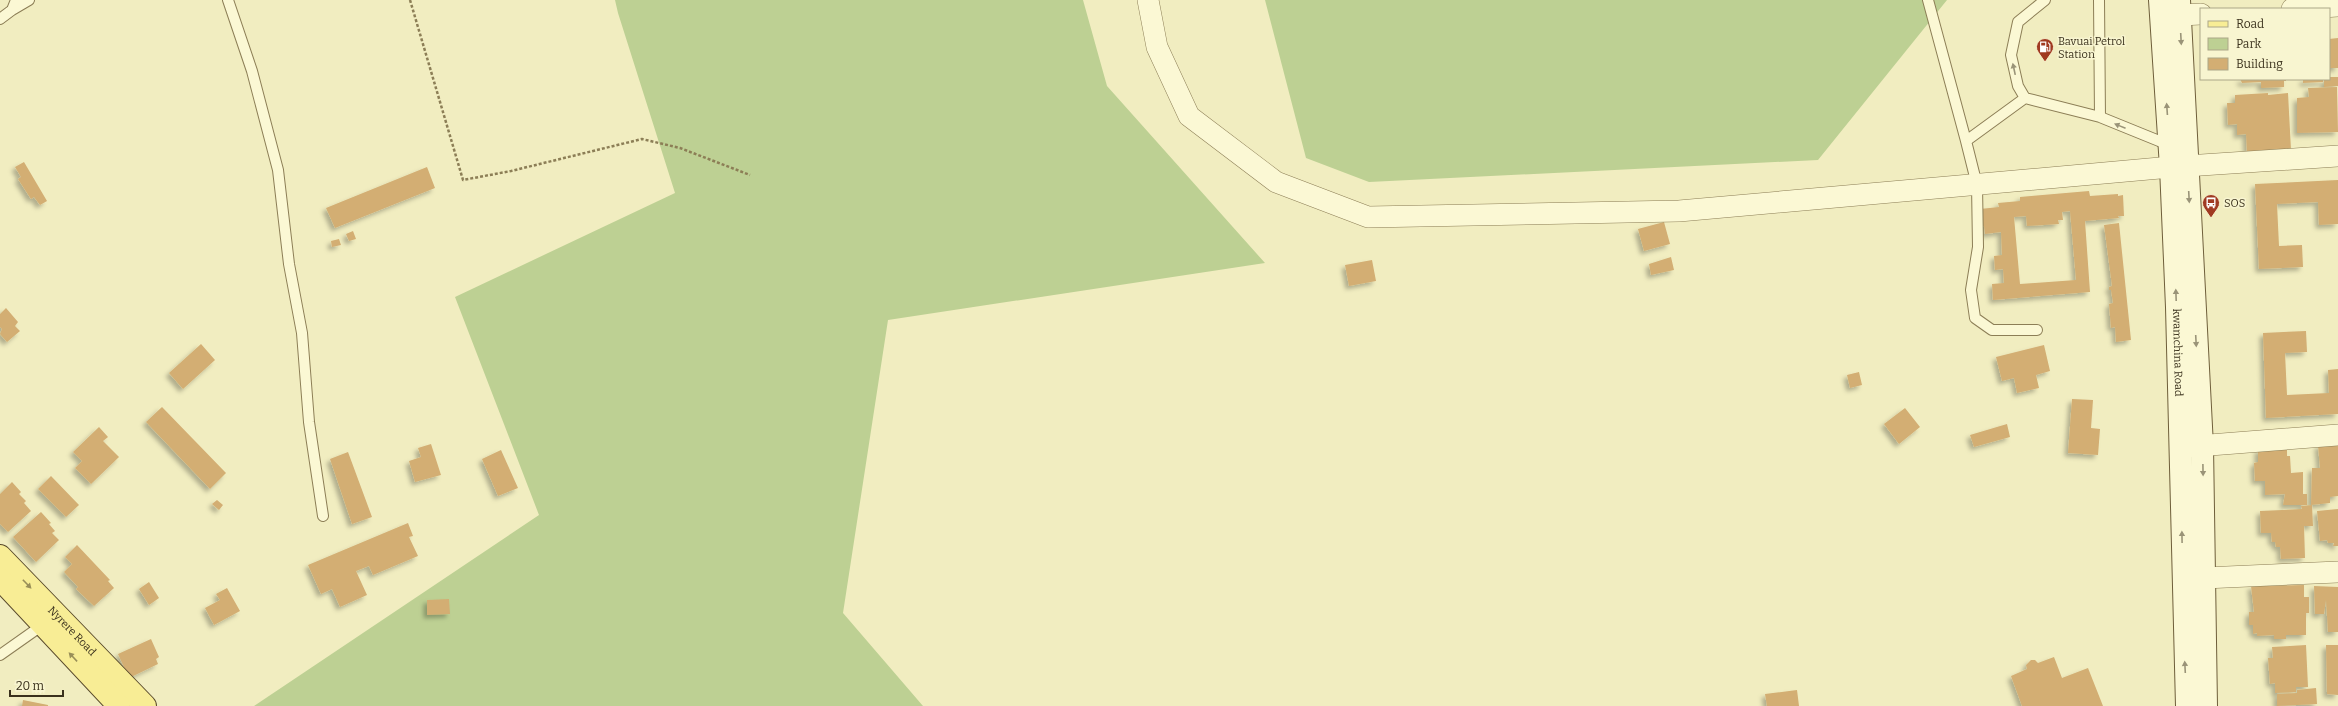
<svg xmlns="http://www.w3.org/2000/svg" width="2338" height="706" font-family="Bitter,serif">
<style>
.green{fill:#bdd093}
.building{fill:#d3ae73;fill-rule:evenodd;filter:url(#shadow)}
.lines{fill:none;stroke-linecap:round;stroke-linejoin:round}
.service-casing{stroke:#8c7e56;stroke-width:12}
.minor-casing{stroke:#8c7e56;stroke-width:22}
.secondary-casing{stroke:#6e5e3a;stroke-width:24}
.primary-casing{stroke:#594a2b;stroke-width:24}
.path{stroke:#8c7e56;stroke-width:2.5;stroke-dasharray:3 2;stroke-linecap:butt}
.service{stroke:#fbf8d4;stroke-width:10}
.minor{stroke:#fbf8d4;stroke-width:21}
.secondary{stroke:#fbf8d4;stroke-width:22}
.primary{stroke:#f8ed95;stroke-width:22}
.oneway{fill:#9a9478}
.oneway2{fill:#998f58}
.labels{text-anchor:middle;stroke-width:3;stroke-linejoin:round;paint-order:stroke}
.poi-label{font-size:11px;fill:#3a311c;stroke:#f8f5d0;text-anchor:start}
.street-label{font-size:11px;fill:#3a311c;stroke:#f8f5d0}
</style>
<defs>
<filter id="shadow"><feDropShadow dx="-3.5" dy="3.5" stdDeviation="2" flood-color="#0004"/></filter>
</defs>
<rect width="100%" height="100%" fill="#f1edc0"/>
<path class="green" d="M615 0H1083L1107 86 1265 263 888 320 843 613 923 706H254L539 515 455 297 675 193 618 13Z
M1265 0H1947L1818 160 1369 182 1306 158Z"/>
<path class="building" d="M2338 38V68H2329V39Z
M2329 77H2338V86L2324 87V79H2329Z
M2240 79H2286V81H2284V87L2261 88V82L2242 83Z
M2303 79H2323V82L2303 83Z
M2337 87 2338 132 2297 133V98L2309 97 2308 88Z
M2268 93V95L2288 93 2291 150 2247 152 2246 134 2237 135V124L2228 125 2227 103H2235V95Z
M24 162 47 201 40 205 34 197 31 199 18 179 21 177 15 167Z
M427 167 435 188 335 228 326 208Z
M2338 180V224L2319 225 2318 202 2277 204 2279 246 2302 245 2303 267 2259 269 2255 184Z
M2089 191 2090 196 2118 194V196L2123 195 2124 216H2118L2119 218 2085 221 2090 292 1993 300 1992 284 2004 283 2003 269 1995 270 1994 256 2002 255 2001 232 1985 234 1984 226 1981 227 1980 209 1999 207 1998 203 2020 201V197ZM2070 211 2076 280 2020 284 2014 217 2026 216 2027 226 2059 224 2058 220H2063L2062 212Z
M1664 222 1670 244 1644 251 1638 229Z
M2119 223 2131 340 2116 342 2115 327 2111 328 2109 304 2113 303 2111 290H2109V287L2112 286 2104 225Z
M353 231 356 239 349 241 346 234Z
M339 239 341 245 332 247 331 241Z
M1671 257 1674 270 1651 275 1649 264Z
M1372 260 1376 281 1349 286 1345 265Z
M6 308 18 322 15 326 20 331 7 342 0 334 2 329 0 327V314Z
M2306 331 2307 352 2285 353 2287 395 2329 393 2328 370 2338 369V414L2266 418 2263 333Z
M201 344 215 360 183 389 169 373Z
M2044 345 2050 371 2036 375 2039 388 2017 393 2014 378 2002 381 1996 357Z
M1859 372 1862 385 1850 388 1847 375Z
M2072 399 2093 400 2091 428 2100 429 2098 455 2068 453Z
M162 407 226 473 210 489 146 422Z
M1905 408 1920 427 1899 444 1884 424Z
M2007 424 2010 437 1974 447 1970 435Z
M99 427 108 437 103 441 119 457 91 484 75 468 82 461 73 452Z
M431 444 441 475 415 482 409 461 421 457 418 448Z
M2338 444V496L2330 497V503L2311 505 2312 468H2320L2318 445Z
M2287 448V456H2290L2291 473 2303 472V494H2307V505H2283L2285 494 2265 495V481H2255L2254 463 2258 462V449Z
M501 450 518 488 498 496 482 459Z
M348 452 372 517 352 524 330 459Z
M51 476 79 505 66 517 38 489Z
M12 482 21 492 19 494 26 501 24 503 31 511 8 532 0 524V494Z
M217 500 223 505 219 510 212 504Z
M2312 505 2313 526H2304L2305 558 2281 559 2280 547H2276L2275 542H2272L2271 533H2261L2260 511 2302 509 2301 506Z
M2338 509V546H2333L2334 543H2328L2327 540 2320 541 2317 511Z
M41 512 51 523 49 524 55 531 52 533 59 540 36 562 13 537Z
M408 523 413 536 409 537 418 556 373 575 369 566 356 571 367 595 340 607 332 589 321 594 308 565Z
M77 545 110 580 108 581 114 588 94 606 76 589 78 587 64 572 72 564 65 557Z
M149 582 159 598 149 605 139 589Z
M2304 585V597H2309V613H2306V635H2286V639H2274V635L2257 636V633L2253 634V625H2249V612H2254L2251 586Z
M2314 586 2338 587V632H2328L2326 600 2324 614H2315Z
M227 588 240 611 214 625 205 608 220 600 216 594Z
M449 599 450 614 427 615V600Z
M151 639 159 657 156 659 158 664 129 678 118 654Z
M2306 645 2308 687H2296V692L2275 693V683L2270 684 2268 658H2273L2272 647Z
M2326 645H2338V695L2327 694Z
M2054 657 2062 678 2088 668 2103 706H2022L2011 676 2027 669 2026 665 2031 660H2035L2038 663Z
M2316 688 2317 704 2277 706V694L2297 693V690Z
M1797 690 1799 706H1767L1765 694Z
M23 700 48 705V706H22Z"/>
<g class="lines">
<defs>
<path id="service" d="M228 0 252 71 278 170 289 264 302 333 309 422 323 516
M1928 0 1966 141
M2045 0 2018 22 2011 55 2018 86 2025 98 2100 117 2169 145
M2099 0 2100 117
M12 10 29 0
M0 19 12 10 16 0
M2025 98 1966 141 1977 185 1978 247 1971 290 1975 318 1992 330H2037
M0 655 44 624"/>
<path id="minor" d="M1148 0 1157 47 1189 116 1276 182 1368 217 1679 211 2171 167 2338 156
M2292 9 2338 6
M2180 15 2201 14
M2184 447 2338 435
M2204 578 2338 572"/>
<g id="secondary">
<path id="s1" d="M2160 0 2171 167 2177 307 2187 706"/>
<path d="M2179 0 2202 446 2206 706"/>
</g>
<g id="primary">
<path id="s2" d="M0 556 145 706"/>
<path d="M0 579 119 706"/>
</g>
</defs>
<use href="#service" class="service-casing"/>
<use href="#minor" class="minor-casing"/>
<use href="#secondary" class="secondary-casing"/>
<use href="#primary" class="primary-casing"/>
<path class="path" d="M410 0 463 180 511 171 642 139 680 148 750 175"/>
<use href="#service" class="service"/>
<use href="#minor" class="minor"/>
<use href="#secondary" class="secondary"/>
<use href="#primary" class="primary"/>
</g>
<defs><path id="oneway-solid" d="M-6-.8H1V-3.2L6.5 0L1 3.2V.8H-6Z"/></defs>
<g class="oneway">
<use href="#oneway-solid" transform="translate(2181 39) rotate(87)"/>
<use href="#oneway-solid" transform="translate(2014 69) rotate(-102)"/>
<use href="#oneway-solid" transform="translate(2167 109) rotate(-94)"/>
<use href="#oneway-solid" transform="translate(2120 126) rotate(-158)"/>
<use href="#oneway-solid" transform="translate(2189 197) rotate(87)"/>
<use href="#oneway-solid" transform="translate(2176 295) rotate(-92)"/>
<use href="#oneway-solid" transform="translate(2196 341) rotate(87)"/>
<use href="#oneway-solid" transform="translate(2203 470) rotate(89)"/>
<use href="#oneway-solid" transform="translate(2182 537) rotate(-91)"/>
<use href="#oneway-solid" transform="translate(2185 667) rotate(-93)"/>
</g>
<g class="oneway2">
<use href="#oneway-solid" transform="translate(27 584) rotate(46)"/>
<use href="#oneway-solid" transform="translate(73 657) rotate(-133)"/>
</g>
<defs>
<symbol id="fuel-pin" viewBox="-11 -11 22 30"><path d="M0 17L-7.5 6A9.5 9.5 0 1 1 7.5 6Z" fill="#a03a21" stroke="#f8f5d0"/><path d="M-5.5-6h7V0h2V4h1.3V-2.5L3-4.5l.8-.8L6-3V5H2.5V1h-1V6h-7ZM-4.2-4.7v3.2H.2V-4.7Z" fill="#fff"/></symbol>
<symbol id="bus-pin" viewBox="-11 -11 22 30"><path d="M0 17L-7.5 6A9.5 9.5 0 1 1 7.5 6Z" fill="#a03a21" stroke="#f8f5d0"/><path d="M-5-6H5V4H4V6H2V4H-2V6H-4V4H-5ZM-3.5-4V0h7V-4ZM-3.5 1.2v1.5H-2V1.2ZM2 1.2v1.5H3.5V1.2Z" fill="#fff"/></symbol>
</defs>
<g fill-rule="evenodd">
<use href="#fuel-pin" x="2035" y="37" width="20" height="27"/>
<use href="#bus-pin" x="2201" y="193" width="20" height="27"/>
</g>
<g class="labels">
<g class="poi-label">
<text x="2058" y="45">Bavuai Petrol<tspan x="2058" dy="13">Station</tspan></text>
<text x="2224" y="207">SOS</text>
</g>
<g class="street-label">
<text dy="4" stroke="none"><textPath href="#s1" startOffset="353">kwamchina Road</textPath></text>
<text dy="4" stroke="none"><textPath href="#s2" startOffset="104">Nyrere Road</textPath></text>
</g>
</g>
<rect x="2200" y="8" width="130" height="72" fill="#f8f5d0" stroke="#aca788"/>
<rect x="2208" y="21" width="20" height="6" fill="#f8ed95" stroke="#aca788"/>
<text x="2236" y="28" font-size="12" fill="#3a311c">Road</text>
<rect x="2208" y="38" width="20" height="12" fill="#bdd093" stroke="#aca788"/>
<text x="2236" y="48" font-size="12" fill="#3a311c">Park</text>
<rect x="2208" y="58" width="20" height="12" fill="#d3ae73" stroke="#aca788"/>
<text x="2236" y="68" font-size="12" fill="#3a311c">Building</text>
<path d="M10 690v6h53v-6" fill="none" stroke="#3a311c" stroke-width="2"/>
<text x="16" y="690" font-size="12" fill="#3a311c" stroke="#f8f5d0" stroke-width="3" paint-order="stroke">20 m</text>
</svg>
